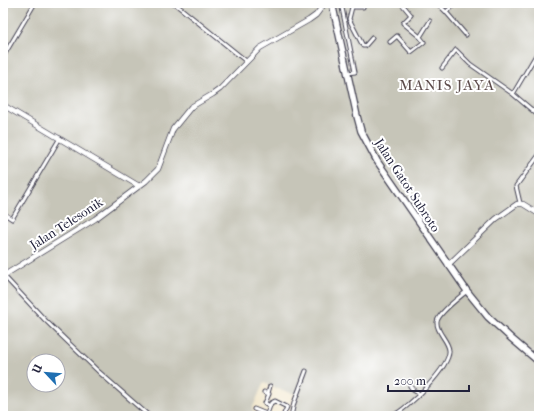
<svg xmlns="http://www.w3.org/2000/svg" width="542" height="419" font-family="'IM FELL French Canon',serif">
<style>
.industrial{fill:#c6c5b8;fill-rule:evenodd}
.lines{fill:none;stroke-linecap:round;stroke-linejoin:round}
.street-casing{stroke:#413f50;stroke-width:5}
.secondary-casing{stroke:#413f50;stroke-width:6}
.highway-casing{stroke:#413f50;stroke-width:8}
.street{stroke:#fff;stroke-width:3}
.secondary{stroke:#fff;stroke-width:4.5}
.highway{stroke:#fff;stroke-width:5.5}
.labels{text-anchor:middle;stroke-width:4;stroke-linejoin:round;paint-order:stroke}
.street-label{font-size:13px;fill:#22223b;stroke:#fff}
.quarter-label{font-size:15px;letter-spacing:1px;fill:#5d4c4b;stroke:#fff}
</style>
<rect width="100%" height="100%" fill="#fff"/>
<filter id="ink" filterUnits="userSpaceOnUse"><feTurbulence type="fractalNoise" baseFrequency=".025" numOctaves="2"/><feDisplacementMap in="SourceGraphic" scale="8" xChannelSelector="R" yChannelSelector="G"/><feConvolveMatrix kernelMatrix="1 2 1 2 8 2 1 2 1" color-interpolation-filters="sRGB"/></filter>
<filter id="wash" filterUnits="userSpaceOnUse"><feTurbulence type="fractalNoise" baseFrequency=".012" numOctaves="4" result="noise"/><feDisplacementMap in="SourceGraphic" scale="16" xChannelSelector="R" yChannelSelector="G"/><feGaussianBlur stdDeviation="0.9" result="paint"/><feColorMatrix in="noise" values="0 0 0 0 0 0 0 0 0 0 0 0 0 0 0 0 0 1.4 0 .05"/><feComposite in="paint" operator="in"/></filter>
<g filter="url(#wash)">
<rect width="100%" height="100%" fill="#f0e4c6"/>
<path class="industrial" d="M3 3H539V416H291L297 395 273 387 264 382 252 409 254 411 252 416H3ZM34 361H58V385H34Z"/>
</g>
<g filter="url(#ink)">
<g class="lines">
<defs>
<path id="street" d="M174 3 246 61
M341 3 355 72 348 73
M353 3 349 19 363 46H365L372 38
M401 3 411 15 403 23 420 37 430 21
M437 3 446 12 456 3
M353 7H363
M446 12 466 35
M390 42 397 36 411 52 424 42 420 37
M3 57 35 3
M442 68 456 50 470 64 513 94 539 116
M513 94 539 50
M520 203 516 186 539 155
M3 213 12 219 60 138
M4 276 45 320 99 372 149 416
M410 386 413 390 420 394
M264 392 269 394 265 403 270 406
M268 393 270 386
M254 409 271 416
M267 414 271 403 275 401 287 407 283 416
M291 416 294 403 306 371
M392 416C407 410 451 366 449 350 448 340 436 332 437 322 438 313 460 297 467 291"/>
<path id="secondary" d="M3 105 139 186
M448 265 496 219 517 204H523L539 214
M3 276 95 219 146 181 158 169 173 129 191 107 213 94 220 89 260 48 309 20 316 15 325 3"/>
<path id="highway" d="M332 3 357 116 361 131 377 161 467 291 488 317 512 339 539 362"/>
</defs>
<use href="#street" class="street-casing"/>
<use href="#secondary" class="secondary-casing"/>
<use href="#highway" class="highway-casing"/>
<use href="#street" class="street"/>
<use href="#secondary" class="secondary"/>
<use href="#highway" class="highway"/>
</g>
</g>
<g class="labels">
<g class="street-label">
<text transform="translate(408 185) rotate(57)" y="5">Jalan Gatot Subroto</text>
<text transform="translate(66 223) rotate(-33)" y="5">Jalan Telesonik</text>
</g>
<g class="quarter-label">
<text x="447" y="90">MANIS JAYA</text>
</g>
</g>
<rect width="542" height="419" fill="none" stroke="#fff" stroke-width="16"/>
<g transform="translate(46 373) rotate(296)"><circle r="19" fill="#ffffff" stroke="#a7a7b1"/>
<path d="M0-3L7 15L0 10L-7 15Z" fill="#1f6fb2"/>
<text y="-6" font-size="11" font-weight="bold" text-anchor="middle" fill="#22223b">U</text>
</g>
<path d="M388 385v6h81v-6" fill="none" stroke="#22223b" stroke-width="2"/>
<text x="394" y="385" font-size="12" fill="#22223b" stroke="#ffffff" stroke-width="3" paint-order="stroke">200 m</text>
</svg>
